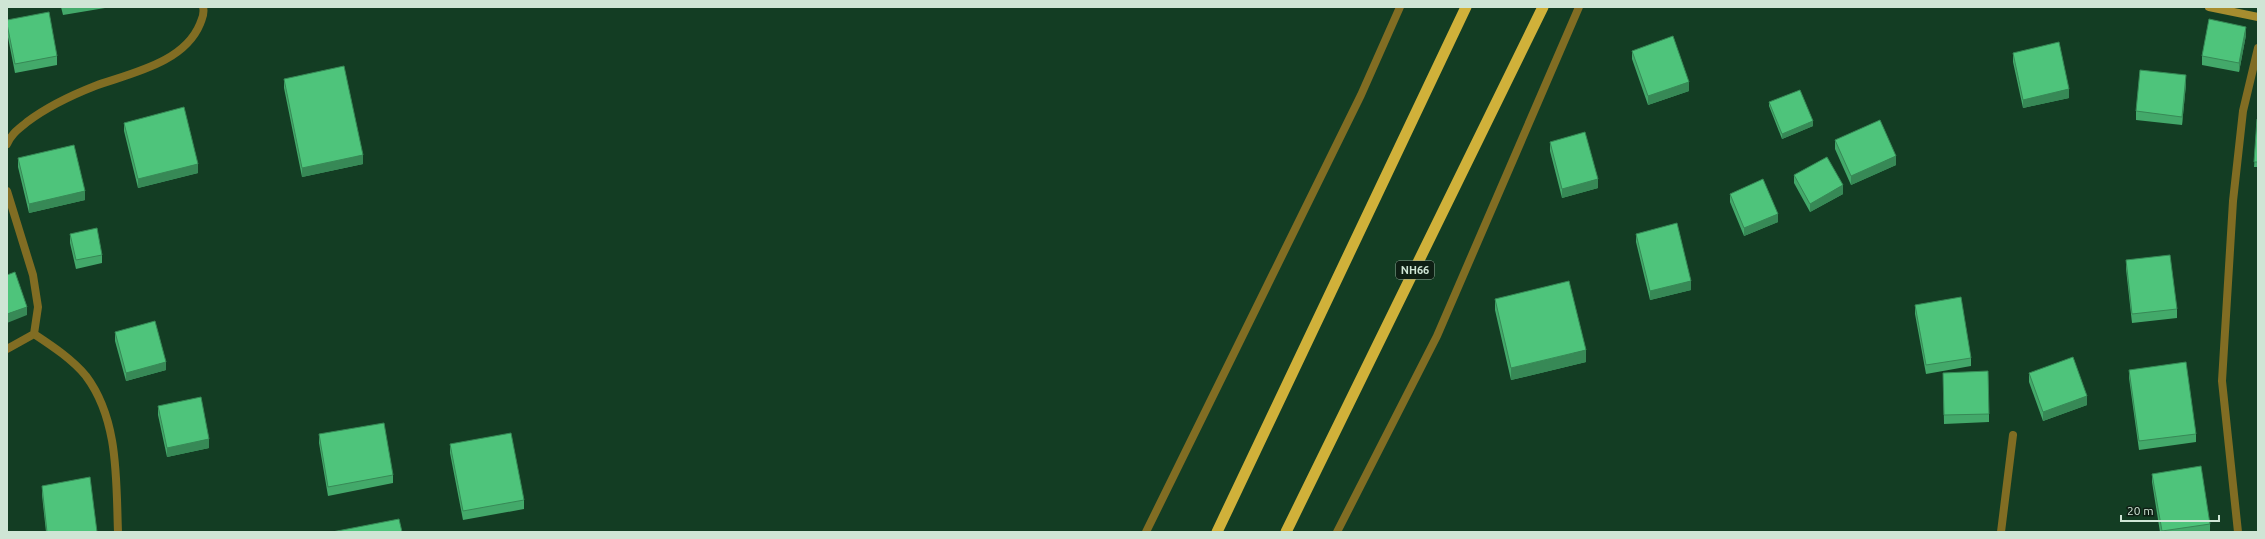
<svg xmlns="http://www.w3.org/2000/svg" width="2265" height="539" font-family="Ubuntu,sans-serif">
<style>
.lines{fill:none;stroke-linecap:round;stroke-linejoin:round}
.minor{stroke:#816d23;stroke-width:8}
.tertiary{stroke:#816d23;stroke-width:8}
.secondary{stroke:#a78d2f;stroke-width:8}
.trunk{stroke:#d0b13a;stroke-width:11}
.wall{fill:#43a96a}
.shaded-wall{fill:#378956}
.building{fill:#4ec47b;stroke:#378956}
.labels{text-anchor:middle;stroke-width:4;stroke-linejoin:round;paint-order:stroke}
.shield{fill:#0e1f14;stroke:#95aa9b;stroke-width:1}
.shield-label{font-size:11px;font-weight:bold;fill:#cfe5d5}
</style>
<rect width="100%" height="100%" fill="#133d23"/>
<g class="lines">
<path class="minor" d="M7 144C12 133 19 129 27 122 47 107 72 95 95 86 131 73 184 63 200 24 202 18 205 14 203 7
M7 191 33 275 38 307 34 334 7 349
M34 334C52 346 72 359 86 376 119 420 116 480 118 532
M2001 532 2013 435
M2238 532 2222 381 2233 201 2243 111 2258 48"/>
<path class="tertiary" d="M1146 532 1361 95 1400 7
M1337 532 1437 336 1579 7"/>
<path class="secondary" d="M2209 7 2258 17"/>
<path class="trunk" d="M1217 532 1466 7
M1286 532 1543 7"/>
</g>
<path class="wall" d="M61 7H111L63 15Z
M7 20 57 56V65L15 73 7 32Z
M2246 35 2239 72 2202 65V56Z
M1632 51 1689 91 1648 105 1632 59Z
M2013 53 2069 98 2023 108 2013 62Z
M284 79 363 164 302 177 284 88Z
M2186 84 2182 125 2136 120V111Z
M1769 102 1813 126 1782 139 1769 106Z
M2258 119V167H2254Z
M124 123 198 173 138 188 124 131Z
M1835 140 1896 165 1851 185 1835 149Z
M1550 142 1598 188 1562 198 1550 151Z
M18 158 85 200 29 213 18 167Z
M1794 175 1843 194 1810 212 1794 183Z
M1730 194 1778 222 1744 236 1730 202Z
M70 234 102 255V263L76 269 70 243Z
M1636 234 1691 290 1650 300 1636 242Z
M2126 260 2177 309V318L2132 323 2126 269Z
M1495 299 1586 362 1511 380 1495 310Z
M1915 305 1971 358V366L1926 374 1915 314Z
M115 332 166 370 126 381 115 341Z
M2129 370 2196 434V442L2139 450 2129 378Z
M1943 373 1989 414V422L1944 424Z
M2029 373 2087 405 2043 421 2029 382Z
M158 406 209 448 167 457 158 415Z
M319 434 393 475V483L328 496 319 443Z
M450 444 524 500V509L463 520 450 453Z
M2152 474 2210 524V532H2160L2152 482Z
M42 486 97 532H46L42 495Z"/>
<path class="shaded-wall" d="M2246 27V35L2239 72V63Z
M2186 75V84L2182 125V117Z
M1689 82V91L1648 105V96Z
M2069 89V98L2023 108V100Z
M1813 121V126L1782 139V134Z
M363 155V164L302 177V168Z
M1896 156V165L1851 185V176Z
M198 164V173L138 188V179Z
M1598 179V188L1562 198V189Z
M1843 185V194L1810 212V204Z
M85 191V200L29 213V204Z
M1778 214V222L1744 236V228Z
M1691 281V290L1650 300V291Z
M27 307V315L7 323V314Z
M1586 350V362L1511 380V368Z
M166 362V370L126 381V373Z
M2087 396V405L2043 421V412Z
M209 439V448L167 457V448Z"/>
<path class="building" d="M49 12 57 56 15 64 7 24V20Z
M2209 19 2246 27 2239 63 2202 56Z
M1673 36 1689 82 1648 96 1632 51Z
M2059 42 2069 89 2023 100 2013 53Z
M344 66 363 155 302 168 284 79Z
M2140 70 2186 75 2182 117 2136 111Z
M1800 90 1813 121 1782 134 1769 102Z
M184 107 198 164 138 179 124 123Z
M2257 119H2258V162H2254Z
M1880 120 1896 156 1851 176 1835 140Z
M1585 132 1598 179 1562 189 1550 142Z
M74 145 85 191 29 204 18 158Z
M1827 157 1843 185 1810 204 1794 175Z
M1763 179 1778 214 1744 228 1730 194Z
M1677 223 1691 281 1650 291 1636 234Z
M97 228 102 255 76 260 70 234Z
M2170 255 2177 309 2132 314 2126 260Z
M15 272 27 307 7 314V275Z
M1569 281 1586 350 1511 368 1495 299Z
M1961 297 1971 358 1926 365 1915 305Z
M155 321 166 362 126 373 115 332Z
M2073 357 2087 396 2043 412 2029 373Z
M2186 362 2196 434 2139 441 2129 370Z
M1988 371 1989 414 1944 415 1943 373Z
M201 397 209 439 167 448 158 406Z
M384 423 393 475 328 487 319 434Z
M511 433 524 500 463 511 450 444Z
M2201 466 2210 524 2162 531 2152 474Z
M90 477 97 532H47L42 486Z
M399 519 402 532H332Z"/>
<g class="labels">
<rect class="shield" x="1396" y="261" width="38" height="18" rx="3"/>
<g class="shield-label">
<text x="1415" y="274">NH66</text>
</g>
</g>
<rect width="2265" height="539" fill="none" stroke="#cfe5d5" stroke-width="16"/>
<path d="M2121 515v6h98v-6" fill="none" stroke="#cfe5d5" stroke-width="2"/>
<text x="2127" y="515" font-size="12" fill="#cfe5d5" stroke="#0e1f14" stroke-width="3" paint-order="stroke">20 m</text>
</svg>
